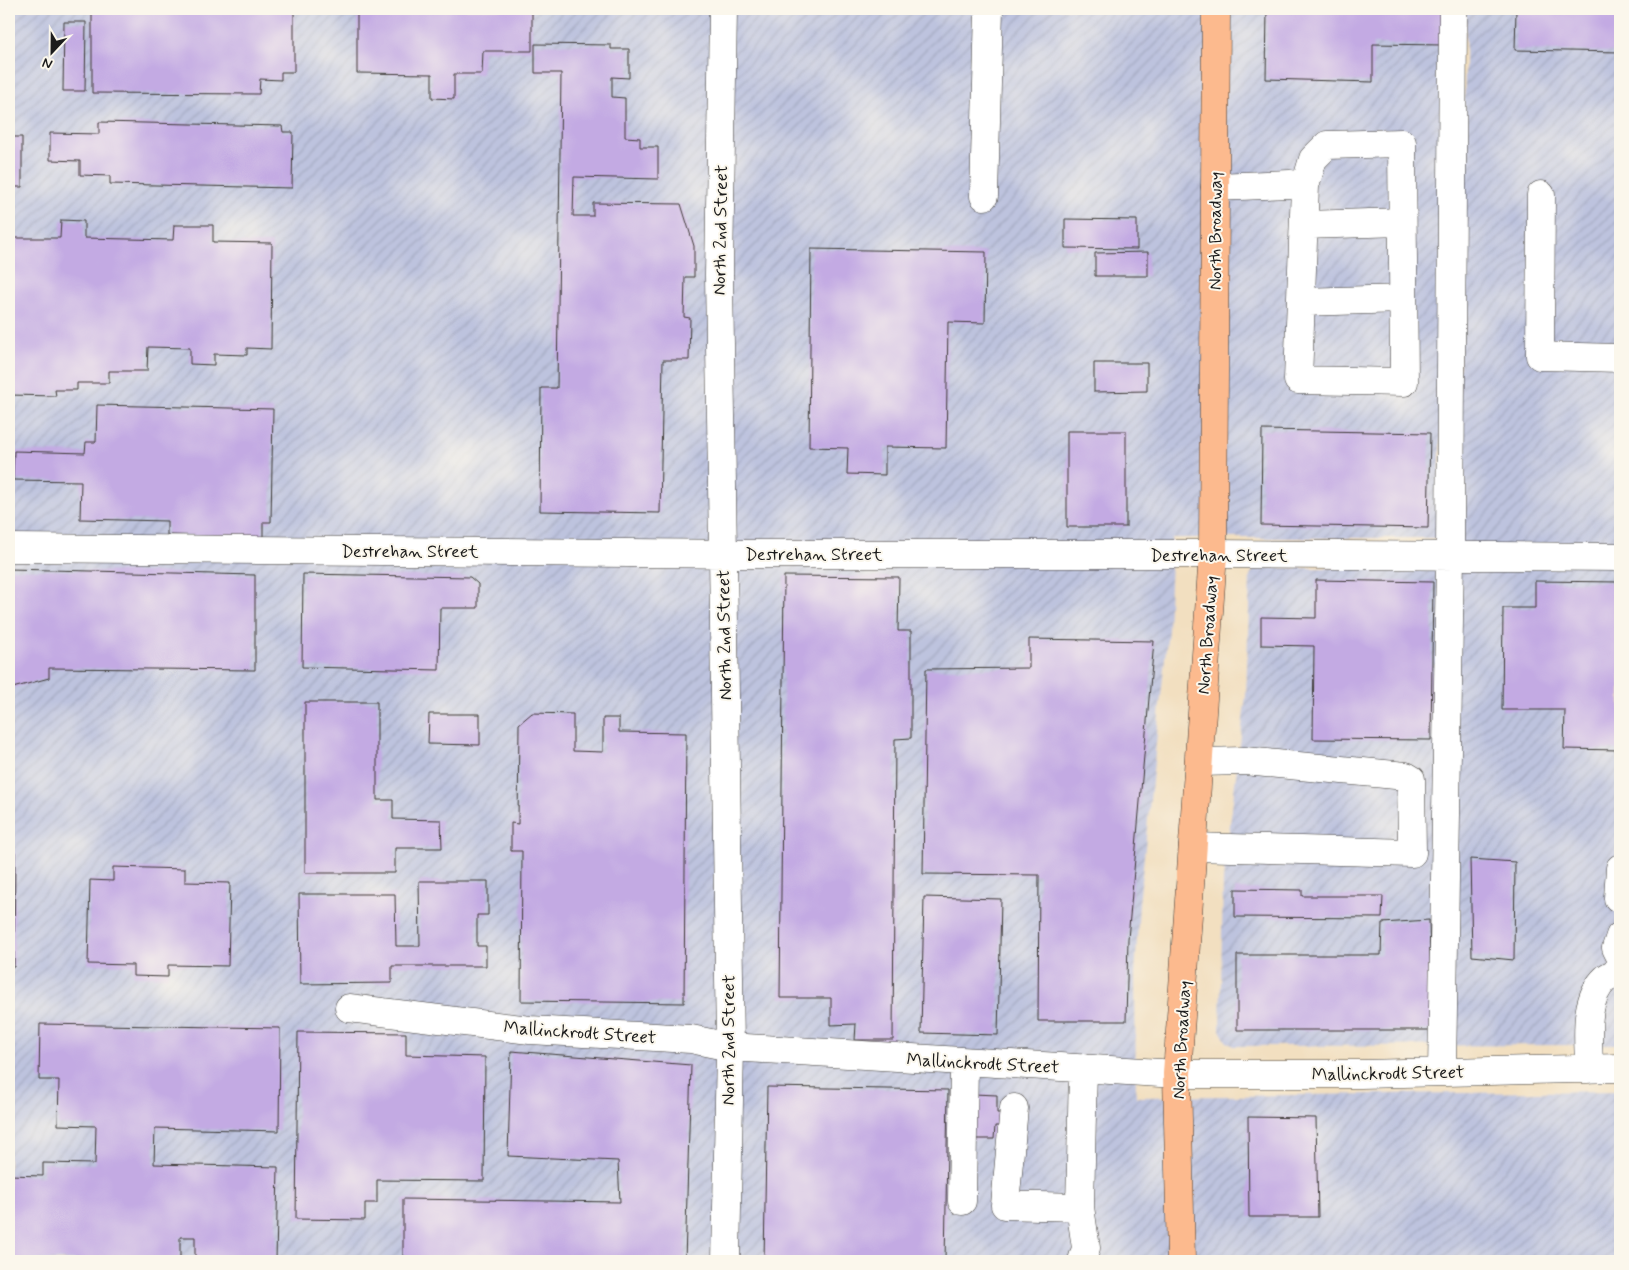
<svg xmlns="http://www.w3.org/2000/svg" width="1629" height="1270" font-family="Mynerve,sans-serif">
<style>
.industrial{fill:url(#industrial-furrows)}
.building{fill:#c3aae3}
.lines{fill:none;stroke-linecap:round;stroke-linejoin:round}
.minor-casing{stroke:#3c3935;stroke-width:29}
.major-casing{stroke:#3c3935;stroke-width:29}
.minor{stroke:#fff;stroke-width:28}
.major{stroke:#fcba8e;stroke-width:28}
.labels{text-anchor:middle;stroke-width:4;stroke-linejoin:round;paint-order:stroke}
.street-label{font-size:18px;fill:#1c1c1c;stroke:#fbf7ec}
</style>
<defs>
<pattern id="industrial-furrows" width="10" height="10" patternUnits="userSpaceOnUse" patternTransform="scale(1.25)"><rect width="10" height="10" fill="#bdc3de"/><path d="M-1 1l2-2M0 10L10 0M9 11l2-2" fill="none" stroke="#a2a7be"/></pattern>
</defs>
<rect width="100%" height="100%" fill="#fbf7ec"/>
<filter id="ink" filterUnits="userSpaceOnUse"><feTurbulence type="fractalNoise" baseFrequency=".02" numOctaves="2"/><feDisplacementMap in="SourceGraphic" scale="10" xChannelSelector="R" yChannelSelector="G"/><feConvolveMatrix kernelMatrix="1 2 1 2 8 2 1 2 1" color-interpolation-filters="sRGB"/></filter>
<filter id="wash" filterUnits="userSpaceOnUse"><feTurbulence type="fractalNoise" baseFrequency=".0096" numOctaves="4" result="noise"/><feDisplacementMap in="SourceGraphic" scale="20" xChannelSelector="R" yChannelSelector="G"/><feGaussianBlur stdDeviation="1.12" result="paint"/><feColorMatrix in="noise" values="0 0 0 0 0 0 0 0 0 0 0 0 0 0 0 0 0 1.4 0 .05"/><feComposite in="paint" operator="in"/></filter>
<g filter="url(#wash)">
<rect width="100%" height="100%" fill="#f2dfc0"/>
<path class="industrial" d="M9 9H1446L1439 538H1172L1168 630 1139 904 1135 975 1136 1097 1620 1091V1261H9Z
M1466 9H1620V1045L1233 1046 1226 1041 1220 1030 1223 880 1246 695 1250 576 1255 568H1456Z"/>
<g id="blocks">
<path class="building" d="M92 9H294V72H281V80L260 79 259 94 92 93Z
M357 9H532V51H483L482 74H454V99L432 98V74L357 73Z
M1267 9H1443L1442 45 1373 44V82L1266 79Z
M1516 9H1620V52L1515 50Z
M64 22H86L85 91H63Z
M535 44 611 45V49H629V78L612 77V97L625 98V137L640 138V147H658V179L574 177 573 216H593V203L681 204 694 246V277H685L684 317 690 318 689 360H663L660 513 540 511 541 388H557L561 73H535Z
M99 122 282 126 283 132H293L292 188 110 184V176L80 175V161L50 160V133L99 134Z
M9 137H22V187H9Z
M1065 219 1137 220V249L1065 248Z
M61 220 84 221V238L173 240 174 225H213V242L272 243 271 349 247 348V355L214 354V365L190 364V348L148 347 147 371H109V383H77V390H55L56 396 9 395V238H60Z
M811 249 986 252 985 323 948 322 946 448 885 447V475L847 474 848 448 809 447Z
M1148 252V276H1095V253Z
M1094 363H1147V391L1094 392Z
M97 405 273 409 271 522H263V537L167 535V521L80 519 81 481 13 480 14 451 85 453 86 442H96Z
M1262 430 1430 433 1428 528 1261 525Z
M1067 431H1126V527H1067Z
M9 569 255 575V670L49 668V678L9 689Z
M303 574 470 577 478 584V608H440L439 670 302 667Z
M784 576 899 577 898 631H911V738L895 739 893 1040H855L856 1024 831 1025V998H780Z
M1316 580 1433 582 1431 740 1313 739 1314 646 1261 645V617L1316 618Z
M1535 581 1620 582V750L1564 749 1565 710H1502L1503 608H1535Z
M1029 639 1154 641 1128 939 1126 1021H1038L1039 875 923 874 926 669 1029 668Z
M305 702H377V800H393V819L441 820 442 848H395V873H305Z
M532 713 573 714V751L603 752V718H619V732L686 733 684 1003 521 1001 522 851H511V823L518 824 519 724Z
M429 714H480V745L428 744Z
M9 851 15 852 14 967H9Z
M1470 859 1515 862 1514 960 1472 956Z
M113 867 185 869V882L230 883 228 966 168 965V977L133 976V965L88 964 90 880 113 881Z
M419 881H488V915H477V946H486V966H392V983L300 984 299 894H395L396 946H420Z
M1235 889 1302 890V896H1383L1382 918 1235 917Z
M924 897 1001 899 998 1035 921 1033Z
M1429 920 1432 1030H1237V955H1381L1382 923Z
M40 1024 280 1028 279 1131 155 1128 154 1164 278 1167 276 1261H195V1237H180V1261L9 1259V1175L43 1176V1163L95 1164 96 1126 58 1125 59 1080H39Z
M298 1032 406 1033V1055L485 1057 484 1181 377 1180V1203H365V1220L296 1219Z
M511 1051 691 1065 685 1261H509V1258H482V1261H403V1199L620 1202 618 1161 508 1156Z
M767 1087 948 1090 945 1261H764Z
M973 1094 997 1095V1113H1001V1126H995L994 1139H973Z
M1248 1117 1316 1118 1318 1217H1249Z"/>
</g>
</g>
<g filter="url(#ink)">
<use href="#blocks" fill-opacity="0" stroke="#3c3935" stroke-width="1"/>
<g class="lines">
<defs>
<path id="minor" d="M723 9 719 275 730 1047 726 1261
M1215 187 1290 184 1305 186 1313 159 1327 145 1402 143 1404 382 1298 380 1305 186
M1541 195 1540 356 1620 358
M984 196 989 9
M1304 225 1402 222
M1301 302 1403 299
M9 548 757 554H1213L1620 557
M1193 847 1412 853 1411 779 1406 776 1245 761 1199 762
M1620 868 1618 898 1620 899
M1620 936 1616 948 1620 956
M349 1008 530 1030 691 1039 730 1047 1177 1074H1361L1620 1068
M1589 1069C1589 1040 1582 1000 1606 978 1610 975 1616 973 1620 971
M1442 1072 1450 556 1453 9
M1014 1108 1005 1205 1080 1207 1083 1068
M962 1201 964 1062
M1080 1207 1086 1248 1082 1261"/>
<path id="major" d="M1181 1261 1177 1074 1213 554 1216 9"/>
</defs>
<use href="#minor" class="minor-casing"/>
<use href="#major" class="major-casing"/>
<use href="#minor" class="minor"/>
<use href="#major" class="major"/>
</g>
</g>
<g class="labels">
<g class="street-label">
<text transform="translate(720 230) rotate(-89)" y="6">North 2nd Street</text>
<text transform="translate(1215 231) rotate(-90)" y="6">North Broadway</text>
<text x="410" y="557">Destrehan Street</text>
<text x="814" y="560">Destrehan Street</text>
<text x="1219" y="561">Destrehan Street</text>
<text transform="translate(724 635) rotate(-91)" y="6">North 2nd Street</text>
<text transform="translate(1207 635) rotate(-86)" y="6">North Broadway</text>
<text transform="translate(580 1032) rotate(4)" y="6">Mallinckrodt Street</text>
<text transform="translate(728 1040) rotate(-90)" y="6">North 2nd Street</text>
<text transform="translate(1181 1040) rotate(-87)" y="6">North Broadway</text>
<text transform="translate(983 1063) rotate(3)" y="6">Mallinckrodt Street</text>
<text transform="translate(1388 1073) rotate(-1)" y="6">Mallinckrodt Street</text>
</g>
</g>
<rect width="1629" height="1270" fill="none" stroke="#fbf7ec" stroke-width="30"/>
<g transform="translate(52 52) rotate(202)" stroke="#fbf7ec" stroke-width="4" paint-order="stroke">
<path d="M0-4L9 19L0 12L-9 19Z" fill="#1c1c1c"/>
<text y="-8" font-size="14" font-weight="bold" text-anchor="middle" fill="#1c1c1c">N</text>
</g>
</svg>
